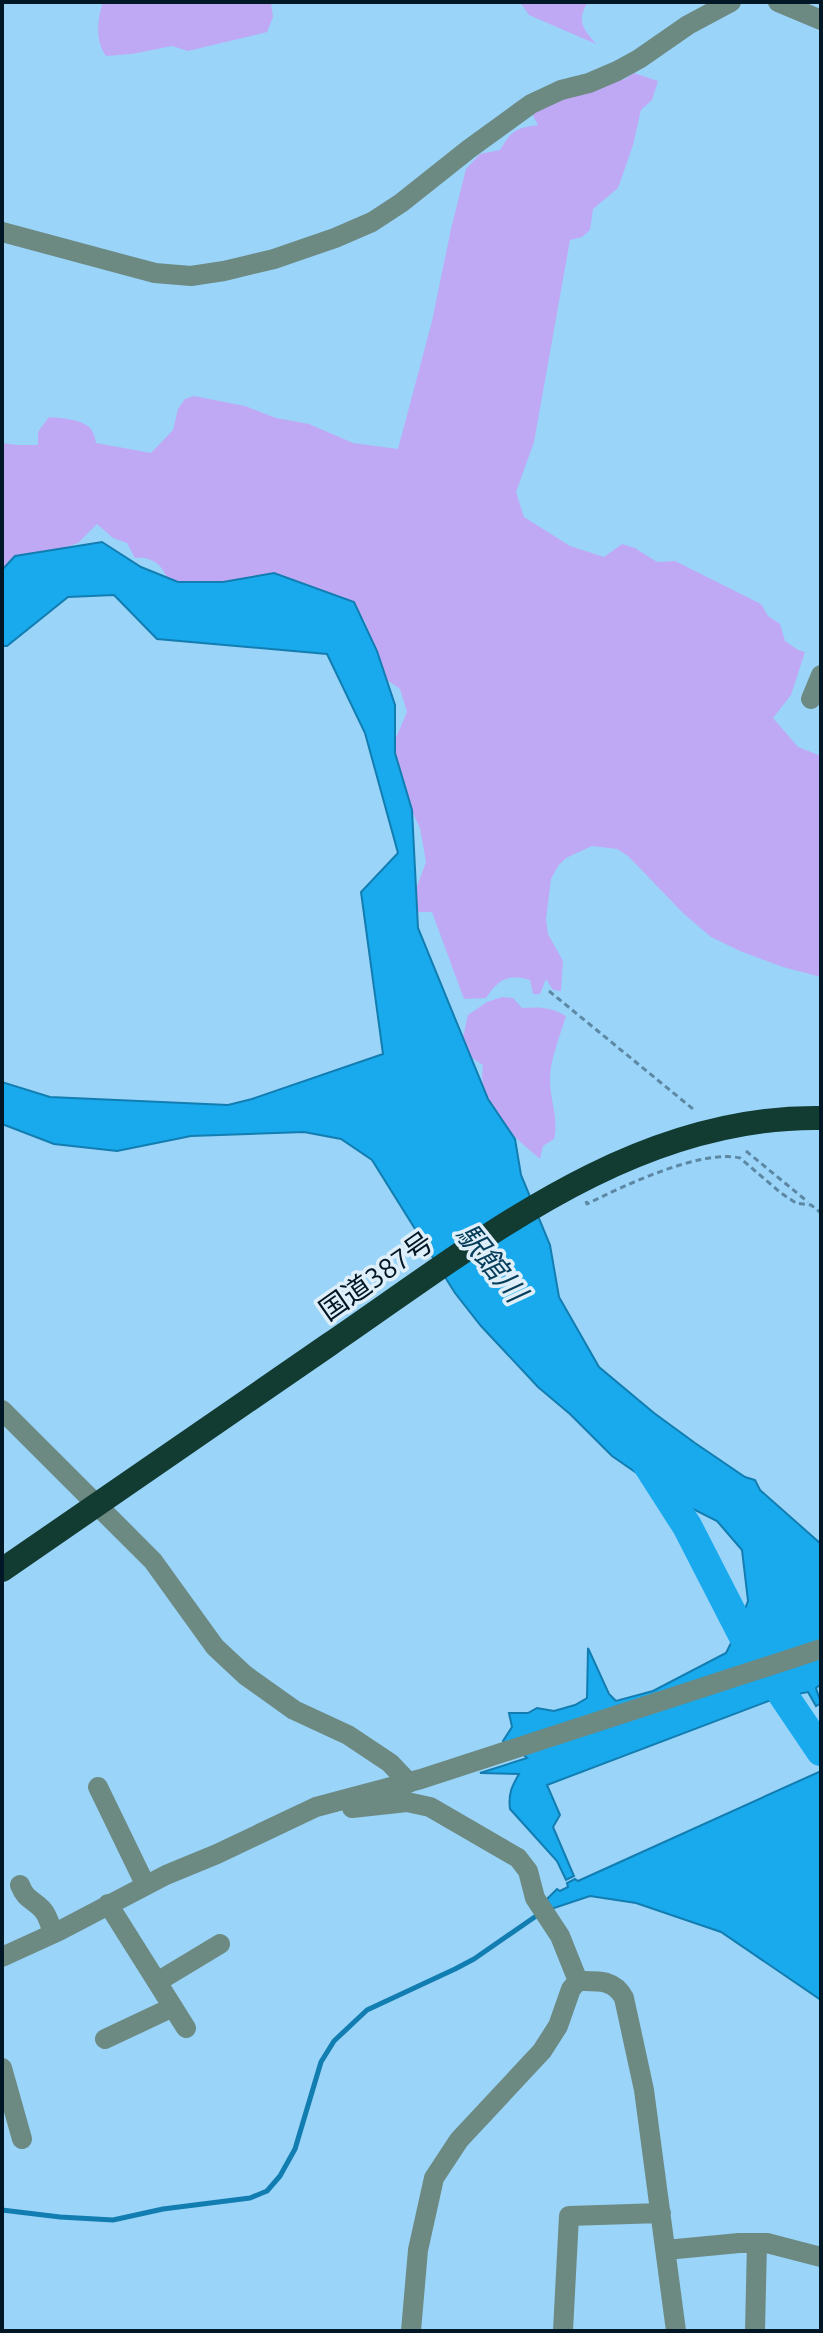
<svg xmlns="http://www.w3.org/2000/svg" width="823" height="2333" font-family="Ubuntu,'Noto Sans JP',sans-serif">
<style>
.green{fill:#bfa9f5}
.water{fill:#19a9ed;stroke:#127db1;stroke-width:2}
.lines{fill:none;stroke-linecap:round;stroke-linejoin:round}
.stream{stroke:#127db1;stroke-width:5}
.river{stroke:#19a9ed;stroke-width:30}
.path{stroke:#5d88a4;stroke-width:3;stroke-dasharray:6 4;stroke-linecap:butt}
.minor{stroke:#6c8a82;stroke-width:20}
.highway{stroke:#123b32;stroke-width:24}
.labels{text-anchor:middle;stroke-width:7;stroke-linejoin:round;paint-order:stroke}
.street-label{font-size:28px;fill:#021725;stroke:#deeffa}
.water-label{font-size:30px;font-style:italic;fill:#063d59;stroke:#deeffa}
</style>
<rect width="100%" height="100%" fill="#9ad4f9"/>
<path class="green" d="M103 2H271L273 17 267 32 188 51 172 46 132 54 106 56C95 41 97 19 103 2Z
M520 2H588C576 22 583 28 596 44L529 15Z
M634 73 658 81 652 100 641 110 633 145 618 188 593 209 590 230 582 237 570 240 534 442 516 492 524 517 570 546 604 557 622 544 635 548 657 562 675 561 761 604 768 616 780 624 785 641 798 650 805 652 791 695 773 718 798 747 821 756V977L783 967 740 951 711 937 684 914 628 856 617 849 592 846 566 858 558 866 551 879 546 919 548 934 563 961 561 991 553 990 546 979 540 994H533L530 980C508 973 498 980 486 998L464 999 432 912H413L416 889 426 862 420 828 409 805 406 785 396 765 392 747 407 712 400 689 383 677 365 621 336 604 170 584C163 567 155 556 135 558L127 543 113 538 97 524 78 543 44 555 2 580V443L17 445H38V432L49 417C60 418 83 419 91 429 94 433 95 438 96 443L151 453 173 430 178 409 185 399 194 396 245 406 276 418 309 424 353 443 398 449 432 321 451 229 466 169 480 154 500 150C512 130 516 128 538 125L532 114 534 107 596 86 625 79Z
M502 997 513 998 522 1008C538 1007 551 1007 566 1016 560 1036 550 1059 550 1080 550 1100 559 1119 554 1139L543 1146 540 1159C513 1137 476 1103 483 1065L467 1055 463 1037 468 1015 487 1002Z"/>
<path class="water" d="M102 542 141 567 178 582H223L274 573 354 602 377 651 395 705V753L412 810 418 928 488 1099 515 1139 521 1175 550 1245 559 1297 599 1367 654 1413 695 1443 745 1477 755 1480 760 1490 821 1544V1684L816 1688 821 1703 816 1706 808 1692 798 1694 795 1691 547 1785 560 1815 553 1827 574 1876 566 1880 557 1861 510 1809C508 1794 512 1786 519 1774L480 1773 527 1758 513 1745 509 1748 503 1741 512 1727 509 1713H528L537 1708 554 1711 575 1705 587 1698 588 1648 609 1694 616 1701 653 1691 726 1653 733 1639 748 1601 742 1550 717 1521 677 1501 612 1456 570 1414 538 1387 481 1326 455 1293 372 1160 341 1139 304 1132 191 1136 117 1151 54 1144 2 1124V1082L50 1097 228 1105 252 1099 383 1054 361 892 398 853 365 733 327 654 157 639 114 595 68 597 7 646H2V570L15 556Z
M821 1771V2000L721 1932 636 1903 590 1896 551 1909 546 1900 557 1889 560 1891 568 1887 567 1883 575 1879 578 1881Z"/>
<g class="lines">
<path class="stream" d="M2 2210 60 2217 113 2220 163 2209 250 2198 267 2191 280 2176 295 2149 321 2062 334 2041 367 2010 455 1969 474 1959 539 1914"/>
<path class="river" d="M644 1459 687 1526 744 1637 821 1751"/>
<path class="path" d="M549 991 693 1109
M746 1151 808 1202
M586 1201 587 1204C623 1186 701 1149 740 1158L781 1193 796 1203 811 1205 821 1213"/>
<path class="minor" d="M778 2 821 20
M2 232 155 273 191 276 224 271 274 259 335 238 372 222 401 203 469 149 531 104 561 90 589 83 617 71 639 59 688 25 731 2
M811 699 821 675
M2 1410 153 1561 215 1647 245 1675 294 1710 348 1735 390 1763 409 1783
M98 1787 145 1884
M352 1808 407 1802 430 1807 518 1858 528 1871 535 1898 560 1936 578 1981
M20 1885C26 1900 31 1898 42 1909 48 1915 50 1925 53 1933
M108 1904 186 2028
M2 1957 59 1931 166 1875 217 1854 316 1807 421 1779 821 1649
M157 1982 220 1944
M105 2039 173 2007
M2 2068 22 2139
M666 2250 739 2243H767L821 2257
M411 2331 418 2250 434 2178 459 2140 542 2051 558 2026 571 1989 578 1981C597 1981 614 1979 624 1998L644 2090 676 2331
M563 2331 569 2216 661 2213
M755 2331 757 2243"/>
<path class="highway" d="M2 1570C112 1495 221 1419 330 1344 478 1243 632 1115 821 1118"/>
</g>
<g class="labels">
<g class="street-label">
<text transform="translate(376 1276) rotate(-35)" y="10">国道387号</text>
</g>
<g class="water-label">
<text transform="translate(491 1263) rotate(51)" y="10">駅館川</text>
</g>
</g>
<rect width="823" height="2333" fill="none" stroke="#021725" stroke-width="8"/>
</svg>
